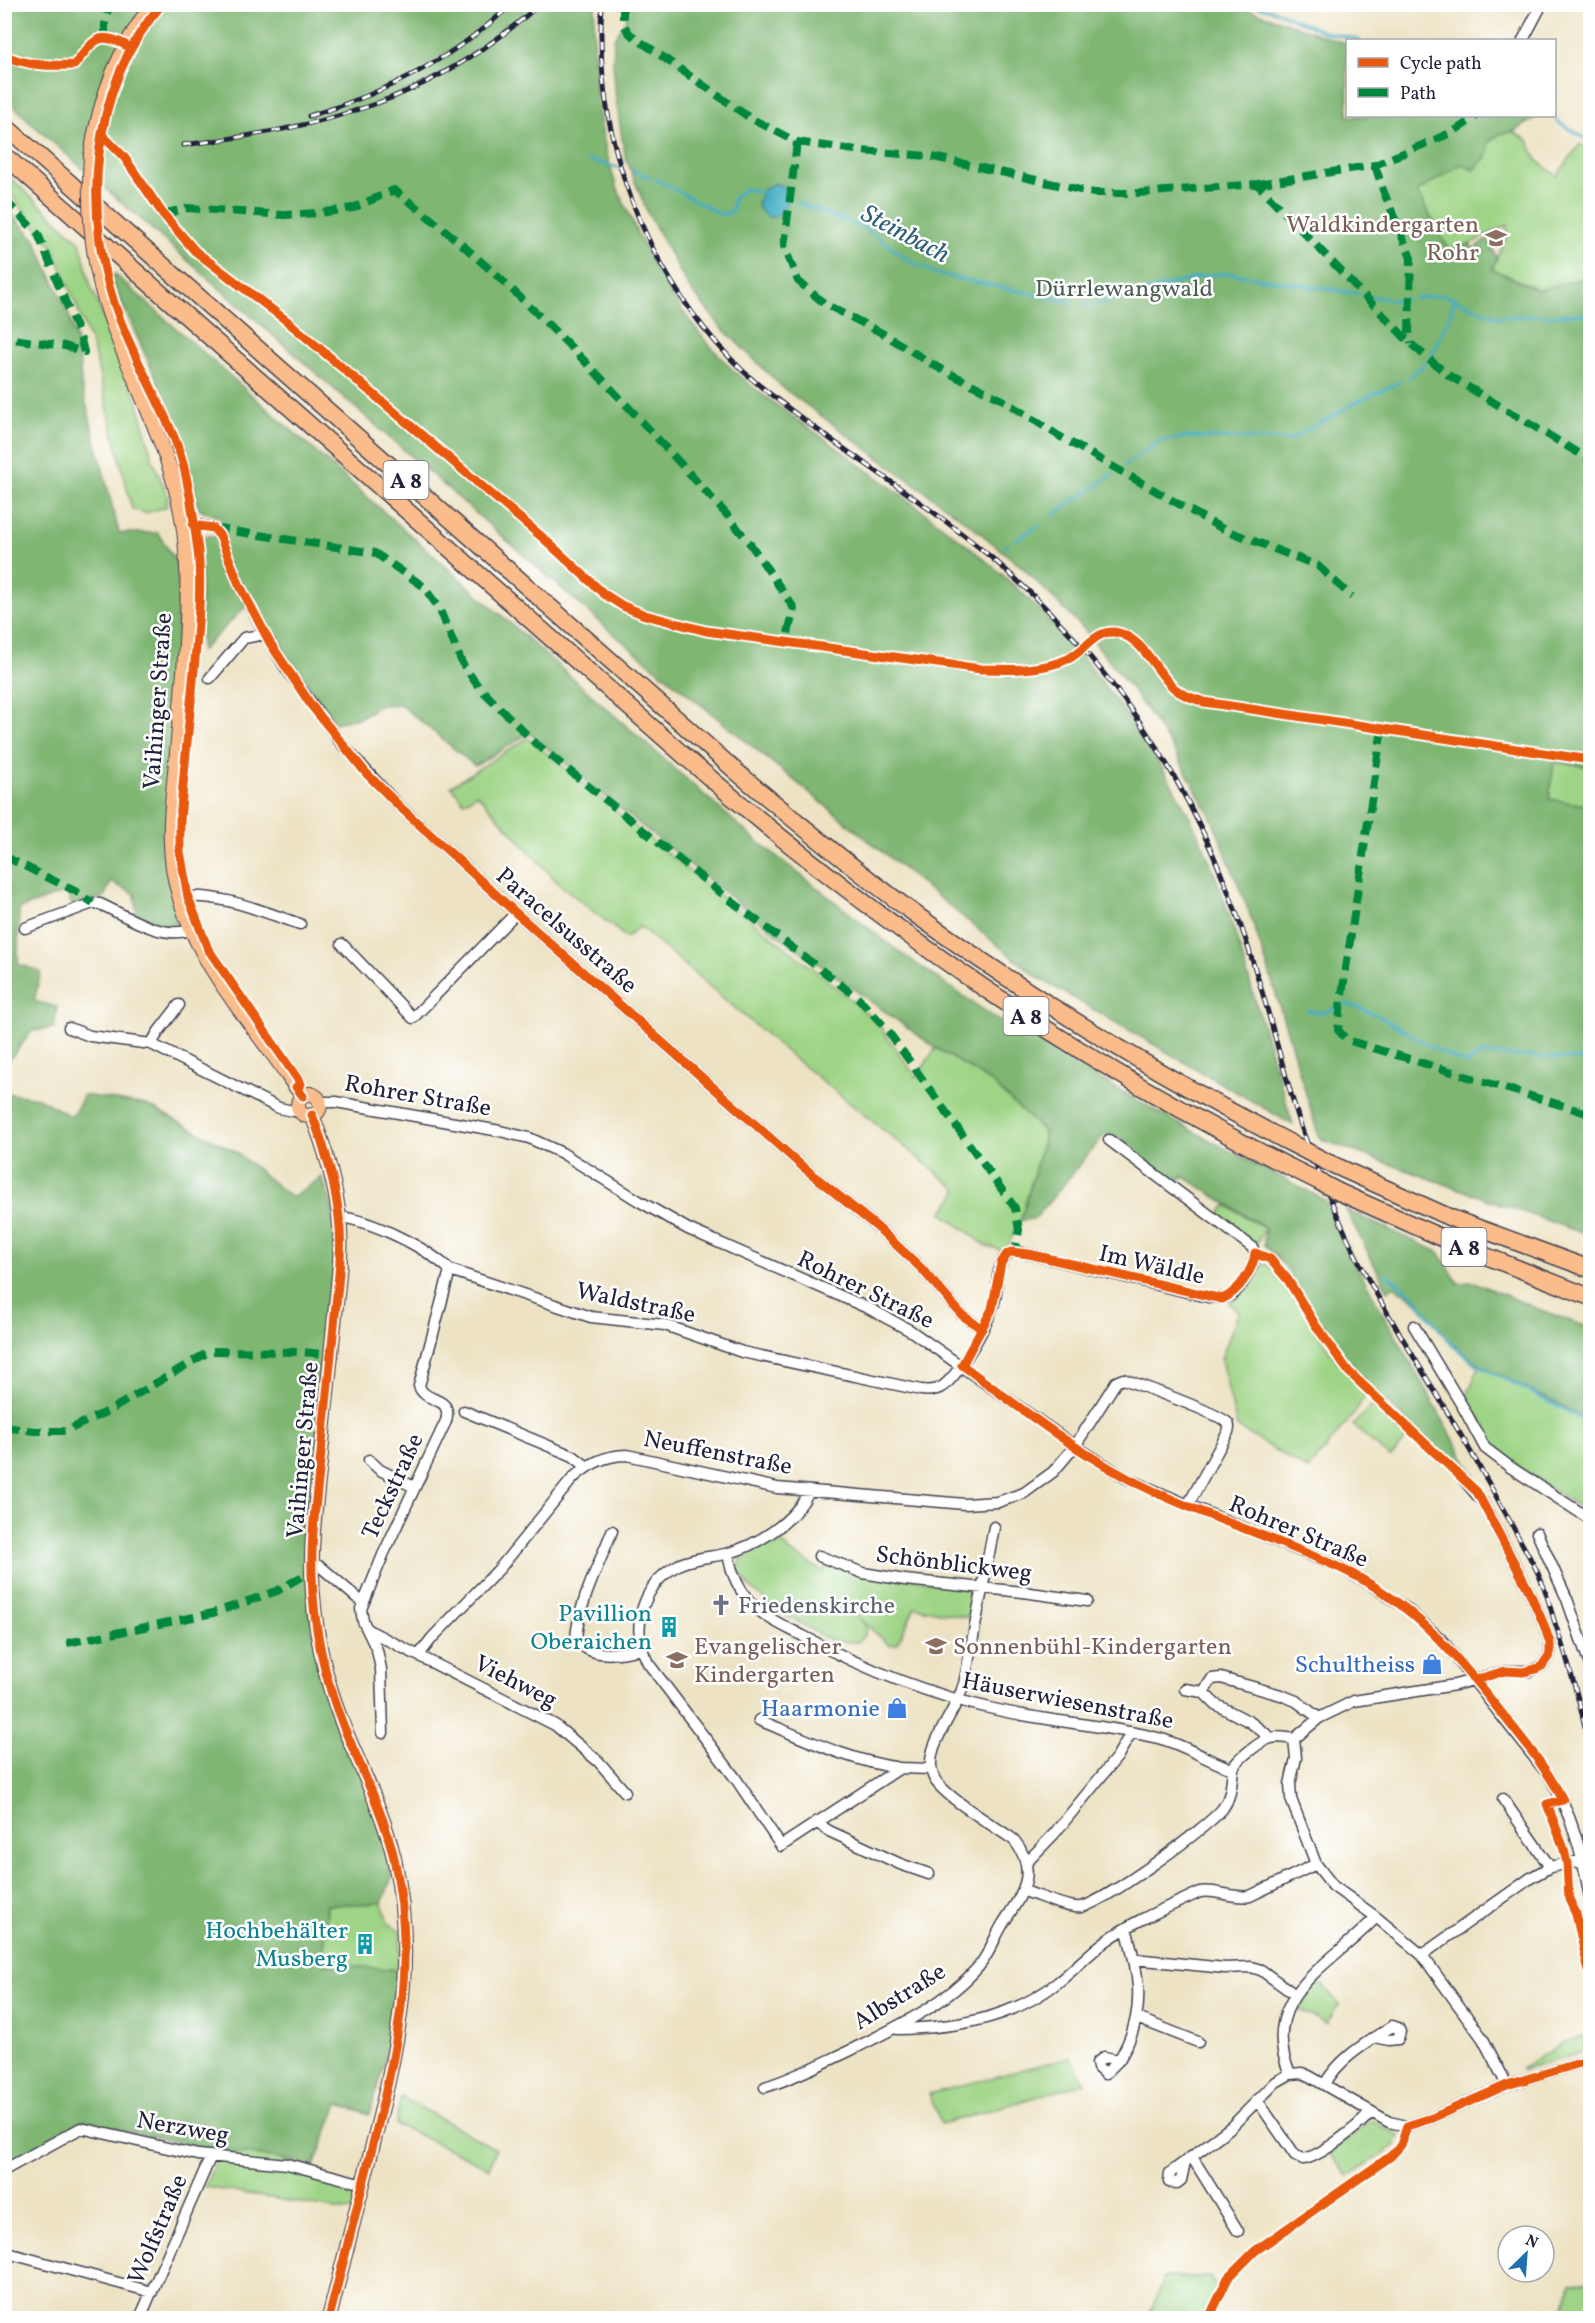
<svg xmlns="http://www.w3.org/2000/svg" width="1595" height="2323" font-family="Vollkorn,serif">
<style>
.green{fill:#9ed485;stroke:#607b60;stroke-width:1.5}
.forest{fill:#7eb672;stroke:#506c56;stroke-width:1.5}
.water{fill:#44aec4;stroke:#336880;stroke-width:1.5}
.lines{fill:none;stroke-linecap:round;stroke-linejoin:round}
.stream{stroke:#44aec4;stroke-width:3}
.minor-casing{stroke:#403f50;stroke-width:13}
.major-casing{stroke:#403f50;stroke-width:16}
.highway-casing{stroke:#403f50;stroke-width:19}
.minor{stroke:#fff;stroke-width:10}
.major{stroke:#fabc8b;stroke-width:14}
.highway{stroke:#fabc8b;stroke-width:16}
.rail-casing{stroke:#22223b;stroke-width:5}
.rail{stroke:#fff;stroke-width:3;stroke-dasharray:9;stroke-linecap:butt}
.major-bridge-casing{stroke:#403f50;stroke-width:16;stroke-linecap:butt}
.highway-bridge-casing{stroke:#403f50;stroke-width:19;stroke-linecap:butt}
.major-bridge{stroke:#fabc8b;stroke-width:14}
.highway-bridge{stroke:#fabc8b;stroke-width:16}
.quiet{stroke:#00873e;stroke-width:8;stroke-dasharray:15 8;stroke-linecap:butt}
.cycleway-casing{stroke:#fff;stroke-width:13}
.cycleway{stroke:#e8590c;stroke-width:9}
.labels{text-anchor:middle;stroke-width:5;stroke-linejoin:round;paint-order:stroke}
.shield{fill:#fff;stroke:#646476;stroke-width:1.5}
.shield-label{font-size:22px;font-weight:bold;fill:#22223b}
.education-label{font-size:24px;fill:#785e54;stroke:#fff;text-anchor:start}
.park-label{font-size:24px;fill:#4d6055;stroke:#fff}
.street-label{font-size:24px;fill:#22223b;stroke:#fff}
.worship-label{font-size:24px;fill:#5b616d;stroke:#fff;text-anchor:start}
.culture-label{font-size:24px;fill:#0d838f;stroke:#fff;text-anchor:end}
.shop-label{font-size:24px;fill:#366cbe;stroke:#fff;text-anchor:end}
.water-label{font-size:26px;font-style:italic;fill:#316179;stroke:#fff}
</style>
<rect width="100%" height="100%" fill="#fff"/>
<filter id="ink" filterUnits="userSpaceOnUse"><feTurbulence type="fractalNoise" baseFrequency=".0167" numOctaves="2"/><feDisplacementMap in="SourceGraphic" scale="12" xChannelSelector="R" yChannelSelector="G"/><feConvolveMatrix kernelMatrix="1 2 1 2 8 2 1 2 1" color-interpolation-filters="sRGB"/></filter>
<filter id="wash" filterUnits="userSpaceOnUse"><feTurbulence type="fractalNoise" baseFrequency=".008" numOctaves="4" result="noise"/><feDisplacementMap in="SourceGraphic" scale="24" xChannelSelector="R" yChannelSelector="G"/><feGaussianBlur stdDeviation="1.35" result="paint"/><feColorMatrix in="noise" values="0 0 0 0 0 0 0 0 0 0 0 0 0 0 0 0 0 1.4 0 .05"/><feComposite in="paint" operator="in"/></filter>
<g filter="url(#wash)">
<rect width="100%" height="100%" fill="#ede3c4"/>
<path class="green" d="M1513 132 1528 140 1537 160 1557 176 1580 144 1590 151V276L1539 290 1492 269 1506 238 1507 225 1464 247 1449 250 1416 192 1461 164 1501 133Z
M4 172 80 242 91 287 137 400 153 461 168 496 166 507 146 513 132 509 93 348 54 249 5 187Z
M528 738 695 876 820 974 877 1022 916 1077 936 1048 990 1081 1045 1133 1021 1220 1005 1251 987 1246 942 1213 958 1190 790 1055 639 926 627 938 558 883 477 794 464 802 451 786Z
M1554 762 1590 767V806L1549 799Z
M1226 1205 1265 1229 1256 1244 1218 1216Z
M1266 1264 1285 1280 1328 1349 1366 1393 1354 1414 1308 1470 1237 1427 1221 1359 1239 1311 1229 1303C1245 1294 1252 1268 1266 1264Z
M1480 1365 1584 1418 1590 1402V1514L1494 1451 1482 1436 1485 1428 1477 1413 1468 1410 1464 1402Z
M1372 1405 1407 1438 1390 1458 1353 1425Z
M777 1537 789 1551 823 1572 828 1562 976 1591 970 1618 915 1607 897 1644 889 1645 854 1614 866 1626 865 1634 858 1642H834L777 1611 749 1586 738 1570 741 1558Z
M382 1903 388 1923 401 1931 399 1970 323 1964 327 1905Z
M1317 1978 1339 2004 1327 2023 1294 2008 1308 1986Z
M1590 2034V2050L1530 2068 1524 2071 1521 2069 1562 2043Z
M1070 2057 1085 2083 941 2124 929 2094Z
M401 2097 496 2149 489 2168 395 2124Z
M1372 2121 1399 2135 1395 2146 1348 2176 1329 2153Z
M219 2151 279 2158 344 2185 353 2192 354 2212 205 2187Z
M1164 2277H1210L1217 2291 1203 2318H1148Z
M1570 2282 1590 2283V2318H1563Z"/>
<path class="forest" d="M4 5H595C592 61 596 121 613 176 617 189 623 201 629 214 654 273 689 328 736 373 763 397 795 418 825 439 915 506 1011 569 1082 657 1127 712 1169 772 1199 836 1225 894 1241 953 1259 1013 1270 1050 1282 1088 1293 1125L1037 977 616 636 41 132 5 98Z
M626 5H1235L1347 44 1348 116H1538L1513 132 1501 133 1489 142 1488 155 1474 170 1461 164 1417 192 1449 250 1470 244 1473 249 1488 239 1497 258 1492 269 1539 290 1590 276V767L1554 762 1549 799 1590 806V1236L1323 1140 1318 1134 1268 968 1249 912 1212 819 1174 750 1133 691 1085 630 1023 568 968 523 783 388 721 327 688 286 648 214 625 156 616 100 613 62 614 39 626 19Z
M4 205 35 240 69 315 79 350 81 384 119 533H158L179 567 171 879 181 922 171 927 137 915 135 894 111 882 104 897 72 905 66 892 19 909 18 964 41 972 34 1001 57 1007 54 1028 32 1031 5 1065Z
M111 271 752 837 898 951 1014 1031 1022 1030 1119 1090 1196 1133 1325 1200 1357 1267 1476 1479 1471 1480 1372 1389 1337 1351 1307 1306 1285 1266 1264 1245 1265 1228 1183 1176 1176 1185 1120 1139 1104 1135 1035 1219 1021 1220 1045 1133 990 1081 936 1048 775 933 613 803 529 733 475 766 400 704 380 705 359 718 335 723 250 602 201 651 200 537 224 535 222 519 198 508 182 436 111 279Z
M4 1093 38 1098 72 1117 84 1095 147 1105 236 1152 292 1198 322 1177 332 1206 336 1238 311 1626 380 1828 392 1877 382 1903 327 1905 323 1964 399 1970C395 1989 395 2008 392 2027 387 2056 378 2085 370 2114L338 2104 314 2166 279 2158 219 2151 82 2121 5 2165Z
M1346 1210 1439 1252 1458 1283 1474 1282 1538 1309 1590 1328V1402L1585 1418 1480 1365 1452 1344 1417 1302 1394 1286 1388 1291Z"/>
<path class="water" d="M775 183C778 185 781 185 784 187 796 199 773 237 757 204L765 188Z"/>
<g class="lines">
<path class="stream" d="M1247 4 1276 11 1324 32 1360 40
M1556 121 1590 141
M588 160 620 168
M633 171 651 178
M657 180 722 215 732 211 734 197 745 189 763 193
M796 202 866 229 913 263 937 274 1071 302
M1371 296 1393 300 1406 299
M1415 298 1444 295 1497 317 1590 314
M1085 305 1091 306 1199 277 1227 273 1359 294
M1430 358 1450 316 1454 299
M1409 378 1426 362
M1125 465 1160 441 1187 437 1290 440 1360 400 1400 382
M1053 515 1113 474
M1016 540 1039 525
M1006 547 1008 545
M1345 1004C1377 1011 1400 1029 1428 1045 1440 1052 1453 1058 1466 1064L1481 1054 1590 1060
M1308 1010C1321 1015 1327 1012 1338 1006
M1386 1274 1414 1296 1451 1344 1476 1364 1590 1423"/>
</g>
</g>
<g filter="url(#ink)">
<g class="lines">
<defs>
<path id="minor" d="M1523 40 1542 4
M183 526 196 525 213 528 220 536 239 584 265 634 287 670 340 742 396 803 516 913 802 1166 877 1227 921 1268 962 1315 982 1329
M210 678 244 638 265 634
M180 898C216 891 266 913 300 924
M25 928 93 903 100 904C127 916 161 940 191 930
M342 944 413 1018 516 913
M69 1028 90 1036 151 1044 279 1108 293 1111 299 1109
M151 1044 159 1031 179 1005
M319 1102H336L500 1131 529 1138 562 1153 639 1201 688 1229 870 1309 911 1331 1075 1446 1126 1478 1188 1505 1339 1567 1370 1584 1407 1609 1441 1639 1549 1776C1572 1814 1582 1854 1590 1897
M339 1217C371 1220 427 1248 450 1270L591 1317 665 1325 742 1352 921 1390C929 1391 936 1391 943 1386 960 1374 991 1319 995 1299 998 1286 996 1264 1007 1255 1013 1249 1022 1253 1029 1254L1208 1297C1213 1297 1219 1299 1223 1298 1239 1296 1254 1267 1255 1253L1252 1247 1109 1140
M1414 1326 1464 1409 1485 1448 1510 1467 1590 1519
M464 1411 573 1456 586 1466
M369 1460 380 1470 414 1487
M1463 1479 1482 1501 1529 1591 1544 1625 1550 1643V1654L1542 1666 1530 1671H1505L1455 1685 1354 1701 1319 1718 1294 1739 1296 1758 1290 1784 1291 1799 1316 1864 1333 1886 1376 1917 1422 1955 1483 2039 1507 2085
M809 1491C795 1521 757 1546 725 1554 711 1557 694 1558 680 1564 643 1583 629 1627 648 1663L736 1779 781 1846 900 1768 931 1769
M612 1531C599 1565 579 1602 576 1638 589 1660 620 1654 641 1649
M1537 1533 1567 1599 1590 1665
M728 1553C731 1573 738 1590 753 1605 767 1619 786 1627 803 1636 864 1669 930 1695 998 1710 1051 1722 1106 1725 1158 1738 1186 1745 1207 1761 1233 1769
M819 1556 863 1573 905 1580 1023 1592 1087 1601
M311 1563 321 1567 363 1603
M370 1631 555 1725 599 1762 625 1792
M419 1655 432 1638 500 1568 573 1478C589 1464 605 1455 627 1455L777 1488 965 1504 998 1502 1024 1493 1053 1472 1075 1446 1116 1382 1123 1379C1137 1384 1225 1416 1228 1423 1230 1426 1229 1429 1228 1432L1188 1505
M1185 1689 1203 1692 1215 1704 1250 1722 1271 1738
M1203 1692 1212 1679 1221 1678 1281 1695 1296 1701 1319 1718
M759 1720C805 1739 850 1761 900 1768
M383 1733 381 1669 377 1650 363 1621 361 1609 383 1555 446 1421C453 1395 425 1404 419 1386L450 1270
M1503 1799 1550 1867
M816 1822 829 1831 900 1864 929 1874
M1027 1862 1054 1834 1117 1757 1131 1733
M1024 1891C1038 1895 1067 1909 1081 1907 1102 1904 1209 1827 1223 1808 1232 1795 1231 1784 1233 1769 1235 1760 1262 1740 1271 1738 1278 1736 1287 1738 1294 1739
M1422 1955 1532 1877 1550 1867 1583 1860
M1134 1959 1225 1968 1251 1967 1261 1970 1294 1994
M1137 2018 1198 2042
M897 2029C955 2028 1011 2019 1057 1983 1074 1970 1089 1953 1106 1941 1135 1920 1169 1907 1200 1892 1216 1889 1232 1899 1250 1896L1316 1864
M1119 2060 1105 2074 1098 2068 1097 2063 1104 2057 1119 2060C1147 2014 1140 1977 1126 1928
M1290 2074C1256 1996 1332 1965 1376 1917
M1325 2084C1340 2057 1367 2043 1392 2026L1398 2028 1400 2032 1398 2039 1389 2040 1375 2037
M765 2087C794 2078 821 2064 849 2051 893 2029 947 2004 979 1966 990 1953 995 1936 1004 1922 1023 1893 1039 1871 1014 1840 996 1827 943 1796 934 1778 929 1768 931 1756 934 1747 942 1725 957 1707 964 1684L994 1527
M1257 2100 1295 2155 1303 2159C1320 2157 1359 2126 1370 2113
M1192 2157 1238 2231
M1185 2162 1181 2180 1177 2183 1169 2182 1170 2173 1231 2127 1276 2082 1290 2074 1302 2073 1309 2076 1389 2122 1407 2126 1432 2118 1507 2085 1590 2060
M4 2170 81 2128 198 2155 287 2164 363 2184
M4 2252 152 2292
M140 2318 211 2156"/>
<path id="major" d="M91 156C99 100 117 50 153 4
M101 286C123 371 172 440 184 530 193 604 183 678 177 752 173 793 167 834 174 874 187 945 232 1000 274 1056 284 1069 292 1084 303 1096
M298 1105a11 11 0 1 1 22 0a11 11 0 1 1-22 0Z
M312 1115C325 1148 335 1182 339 1217 343 1249 338 1283 335 1315 330 1365 325 1414 320 1463 316 1500 311 1537 312 1574 313 1624 324 1678 343 1725 361 1769 383 1811 394 1858 418 1964 396 2054 370 2156 356 2210 343 2264 329 2318"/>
<path id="highway" d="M4 125 738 773C794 820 852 868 911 911 1036 1002 1169 1081 1306 1151
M4 155 689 760C883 929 1086 1068 1318 1181
M1327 1162 1451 1218 1590 1269
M1339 1192 1458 1245 1590 1297"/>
</defs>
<use href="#minor" class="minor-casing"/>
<use href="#major" class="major-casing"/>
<use href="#highway" class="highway-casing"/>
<use href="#minor" class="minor"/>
<use href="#major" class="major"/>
<use href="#highway" class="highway"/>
<defs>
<path id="rail" d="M602 4C593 139 646 277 743 371 771 397 803 419 833 441 887 479 942 516 992 558 1055 612 1110 675 1155 745 1200 815 1232 893 1256 972 1273 1025 1285 1079 1303 1132 1316 1167 1332 1203 1347 1237 1367 1281 1393 1322 1418 1364 1451 1417 1482 1470 1512 1525 1521 1543 1533 1561 1541 1580 1547 1593 1550 1607 1554 1620 1569 1663 1581 1705 1590 1750
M309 116C385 94 454 58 512 4
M183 145C325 127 430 102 540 4"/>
</defs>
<use href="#rail" class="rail-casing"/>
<use href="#rail" class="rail"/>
<defs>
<path id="major-bridge" d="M91 156C88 201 90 242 101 286"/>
<path id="highway-bridge" d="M1306 1151 1327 1162
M1318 1181 1339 1192"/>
</defs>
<use href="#major-bridge" class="major-bridge-casing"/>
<use href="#highway-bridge" class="highway-bridge-casing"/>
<use href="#major-bridge" class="major-bridge"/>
<use href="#highway-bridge" class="highway-bridge"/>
<path class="quiet" d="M623 4V24L630 34 750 118 797 142 862 151 929 156 1094 193H1139L1257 184 1411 344 1448 375 1590 460
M105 37V23L109 4
M797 142 784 246 798 281 825 304 882 333 937 367 1003 400 1059 436 1221 528 1318 566 1352 597
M1375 165 1383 190 1411 258 1409 331 1411 344
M1257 184 1375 165 1453 132 1477 116
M4 199 38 234 81 340 84 352 65 346 4 338
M163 214 188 208 284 215 319 213 353 208 394 190C517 282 624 401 727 515L751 545 794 608 786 642
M213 528 375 553 423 586 439 608 462 663 478 686 534 742 712 886 859 999 885 1027 1015 1208 1019 1230 1015 1252
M1382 729 1341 1001 1338 1030 1347 1040 1590 1114
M4 856 75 891 93 903
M4 1427 34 1431H66L114 1408 210 1351 302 1352 331 1355
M67 1643 213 1613 277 1591 311 1571"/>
<defs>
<path id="cycleway" d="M162 4C89 87 81 217 119 317 135 361 160 401 177 445 188 473 194 521 198 551 202 586 198 624 195 660 190 714 184 768 180 822V851L188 897 208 949 301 1084 296 1087 303 1096
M4 55C26 66 50 66 74 65 96 39 97 29 131 48
M102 135 124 157 163 214 195 251 287 321 542 537 604 594 623 606 645 615 706 631 981 669C1009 670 1042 671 1068 659 1086 650 1097 627 1119 633 1144 640 1156 672 1174 688 1183 696 1193 698 1204 702L1590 760
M193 525 213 528 220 536 239 584 270 643 311 705 366 773 399 806 516 913 802 1166 877 1227 921 1268 962 1315 982 1329
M312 1115C325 1148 335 1182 339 1217 343 1249 338 1283 335 1315 330 1365 325 1414 320 1463 316 1500 311 1537 312 1574 313 1624 324 1678 343 1725 361 1769 383 1811 394 1858 418 1964 396 2054 370 2156 356 2210 343 2264 329 2318
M1475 1680 1505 1671 1523 1672 1536 1669 1542 1666 1550 1654V1643L1544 1625 1529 1591 1477 1492 1349 1372 1316 1326 1288 1280 1270 1259 1255 1253C1253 1270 1239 1292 1222 1299L1029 1254 1011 1252 1007 1254 1001 1263 992 1309 962 1365C1015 1404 1068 1446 1127 1478 1195 1514 1270 1535 1340 1568 1413 1602 1451 1650 1500 1711 1523 1740 1546 1767 1563 1800L1547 1804 1563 1846 1567 1863 1569 1899 1576 1914 1590 1976
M1209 2318 1228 2278 1255 2251 1391 2156 1401 2145 1407 2126 1432 2118 1507 2085 1590 2060"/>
</defs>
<use href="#cycleway" class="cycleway-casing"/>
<use href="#cycleway" class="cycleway"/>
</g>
</g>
<defs>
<symbol id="school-bare" viewBox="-9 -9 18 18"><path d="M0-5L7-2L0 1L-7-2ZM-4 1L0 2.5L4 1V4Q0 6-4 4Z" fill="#8d6e63" stroke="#fff" stroke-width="2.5" paint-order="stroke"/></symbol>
<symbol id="church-bare" viewBox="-9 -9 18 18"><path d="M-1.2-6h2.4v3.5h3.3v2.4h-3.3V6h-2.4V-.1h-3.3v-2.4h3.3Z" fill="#6b7280" stroke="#fff" stroke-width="2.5" paint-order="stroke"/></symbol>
<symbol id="building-bare" viewBox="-9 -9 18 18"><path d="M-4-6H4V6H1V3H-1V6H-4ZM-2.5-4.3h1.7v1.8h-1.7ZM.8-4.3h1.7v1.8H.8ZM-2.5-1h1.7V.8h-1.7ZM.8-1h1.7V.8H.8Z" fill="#0f9aa8" stroke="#fff" stroke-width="2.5" paint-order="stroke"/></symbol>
<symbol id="shop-bare" viewBox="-9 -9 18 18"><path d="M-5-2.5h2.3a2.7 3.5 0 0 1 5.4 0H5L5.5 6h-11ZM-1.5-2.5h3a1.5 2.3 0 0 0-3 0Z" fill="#3f7fe0" stroke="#fff" stroke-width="2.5" paint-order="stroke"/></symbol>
</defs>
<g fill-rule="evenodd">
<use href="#school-bare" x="1481" y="223" width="30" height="30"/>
<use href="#church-bare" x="706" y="1590" width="30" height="30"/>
<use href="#building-bare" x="654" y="1612" width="30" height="30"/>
<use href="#school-bare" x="921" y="1631" width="30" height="30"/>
<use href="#school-bare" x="662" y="1645" width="30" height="30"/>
<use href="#shop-bare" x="1417" y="1649" width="30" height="30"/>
<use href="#shop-bare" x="882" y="1693" width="30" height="30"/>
<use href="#building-bare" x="350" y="1929" width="30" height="30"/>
</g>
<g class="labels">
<g class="shield">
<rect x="383.5" y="461" width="45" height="38" rx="4.5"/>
<rect x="1003.5" y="997" width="45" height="38" rx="4.5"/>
<rect x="1441.5" y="1228" width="45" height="38" rx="4.5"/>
</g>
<g class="shield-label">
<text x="406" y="488">A 8</text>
<text x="1026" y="1024">A 8</text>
<text x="1464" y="1255">A 8</text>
</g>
<g class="education-label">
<text x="1479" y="232" text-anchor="end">Waldkindergarten<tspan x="1479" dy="28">Rohr</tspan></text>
<text x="694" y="1654">Evangelischer<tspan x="694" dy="28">Kindergarten</tspan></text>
<text x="953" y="1654">Sonnenbühl-Kindergarten</text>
</g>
<g class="park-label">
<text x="1124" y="296">Dürrlewangwald</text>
</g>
<g class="street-label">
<text transform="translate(157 701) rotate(-86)" y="8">Vaihinger Straße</text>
<text transform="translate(567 930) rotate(41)" y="8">Paracelsusstraße</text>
<text transform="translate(418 1095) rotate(10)" y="8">Rohrer Straße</text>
<text transform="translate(1152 1264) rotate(13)" y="8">Im Wäldle</text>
<text transform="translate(866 1289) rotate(26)" y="8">Rohrer Straße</text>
<text transform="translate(636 1302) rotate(12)" y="8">Waldstraße</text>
<text transform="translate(302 1450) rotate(-85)" y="8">Vaihinger Straße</text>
<text transform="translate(718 1452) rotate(11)" y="8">Neuffenstraße</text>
<text transform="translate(392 1486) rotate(-65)" y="8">Teckstraße</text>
<text transform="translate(1299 1531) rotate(23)" y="8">Rohrer Straße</text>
<text transform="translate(954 1563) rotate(7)" y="8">Schönblickweg</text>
<text transform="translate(516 1681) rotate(27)" y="8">Viehweg</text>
<text transform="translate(1068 1700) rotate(11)" y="8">Häuserwiesenstraße</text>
<text transform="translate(899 1996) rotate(-32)" y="8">Albstraße</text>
<text transform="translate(183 2127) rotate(10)" y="8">Nerzweg</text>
<text transform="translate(157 2229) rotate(-67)" y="8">Wolfstraße</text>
</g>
<g class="worship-label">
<text x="738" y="1613">Friedenskirche</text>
</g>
<g class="culture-label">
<text x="652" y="1621">Pavillion<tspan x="652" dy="28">Oberaichen</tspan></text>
<text x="348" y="1938">Hochbehälter<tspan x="348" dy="28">Musberg</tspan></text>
</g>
<g class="shop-label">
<text x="1415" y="1672">Schultheiss</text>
<text x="880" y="1716">Haarmonie</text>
</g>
<g class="water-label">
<text transform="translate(906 233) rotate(28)" y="9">Steinbach</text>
</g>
</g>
<rect width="1595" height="2323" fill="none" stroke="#fff" stroke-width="24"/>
<rect x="1346" y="39" width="210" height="78" fill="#ffffff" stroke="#a7a7b1" stroke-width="1.5"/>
<rect x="1358" y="58" width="30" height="9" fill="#e8590c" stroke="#a7a7b1" stroke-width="1.5"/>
<text x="1400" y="69" font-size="18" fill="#22223b">Cycle path</text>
<rect x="1358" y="88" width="30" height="9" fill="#00873e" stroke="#a7a7b1" stroke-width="1.5"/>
<text x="1400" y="99" font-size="18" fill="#22223b">Path</text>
<g transform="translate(1526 2254) rotate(25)"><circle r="28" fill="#ffffff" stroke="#a7a7b1" stroke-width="1.5"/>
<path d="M0-4.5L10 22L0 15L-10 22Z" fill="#1f6fb2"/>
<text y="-9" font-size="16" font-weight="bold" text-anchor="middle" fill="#22223b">N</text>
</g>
</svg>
